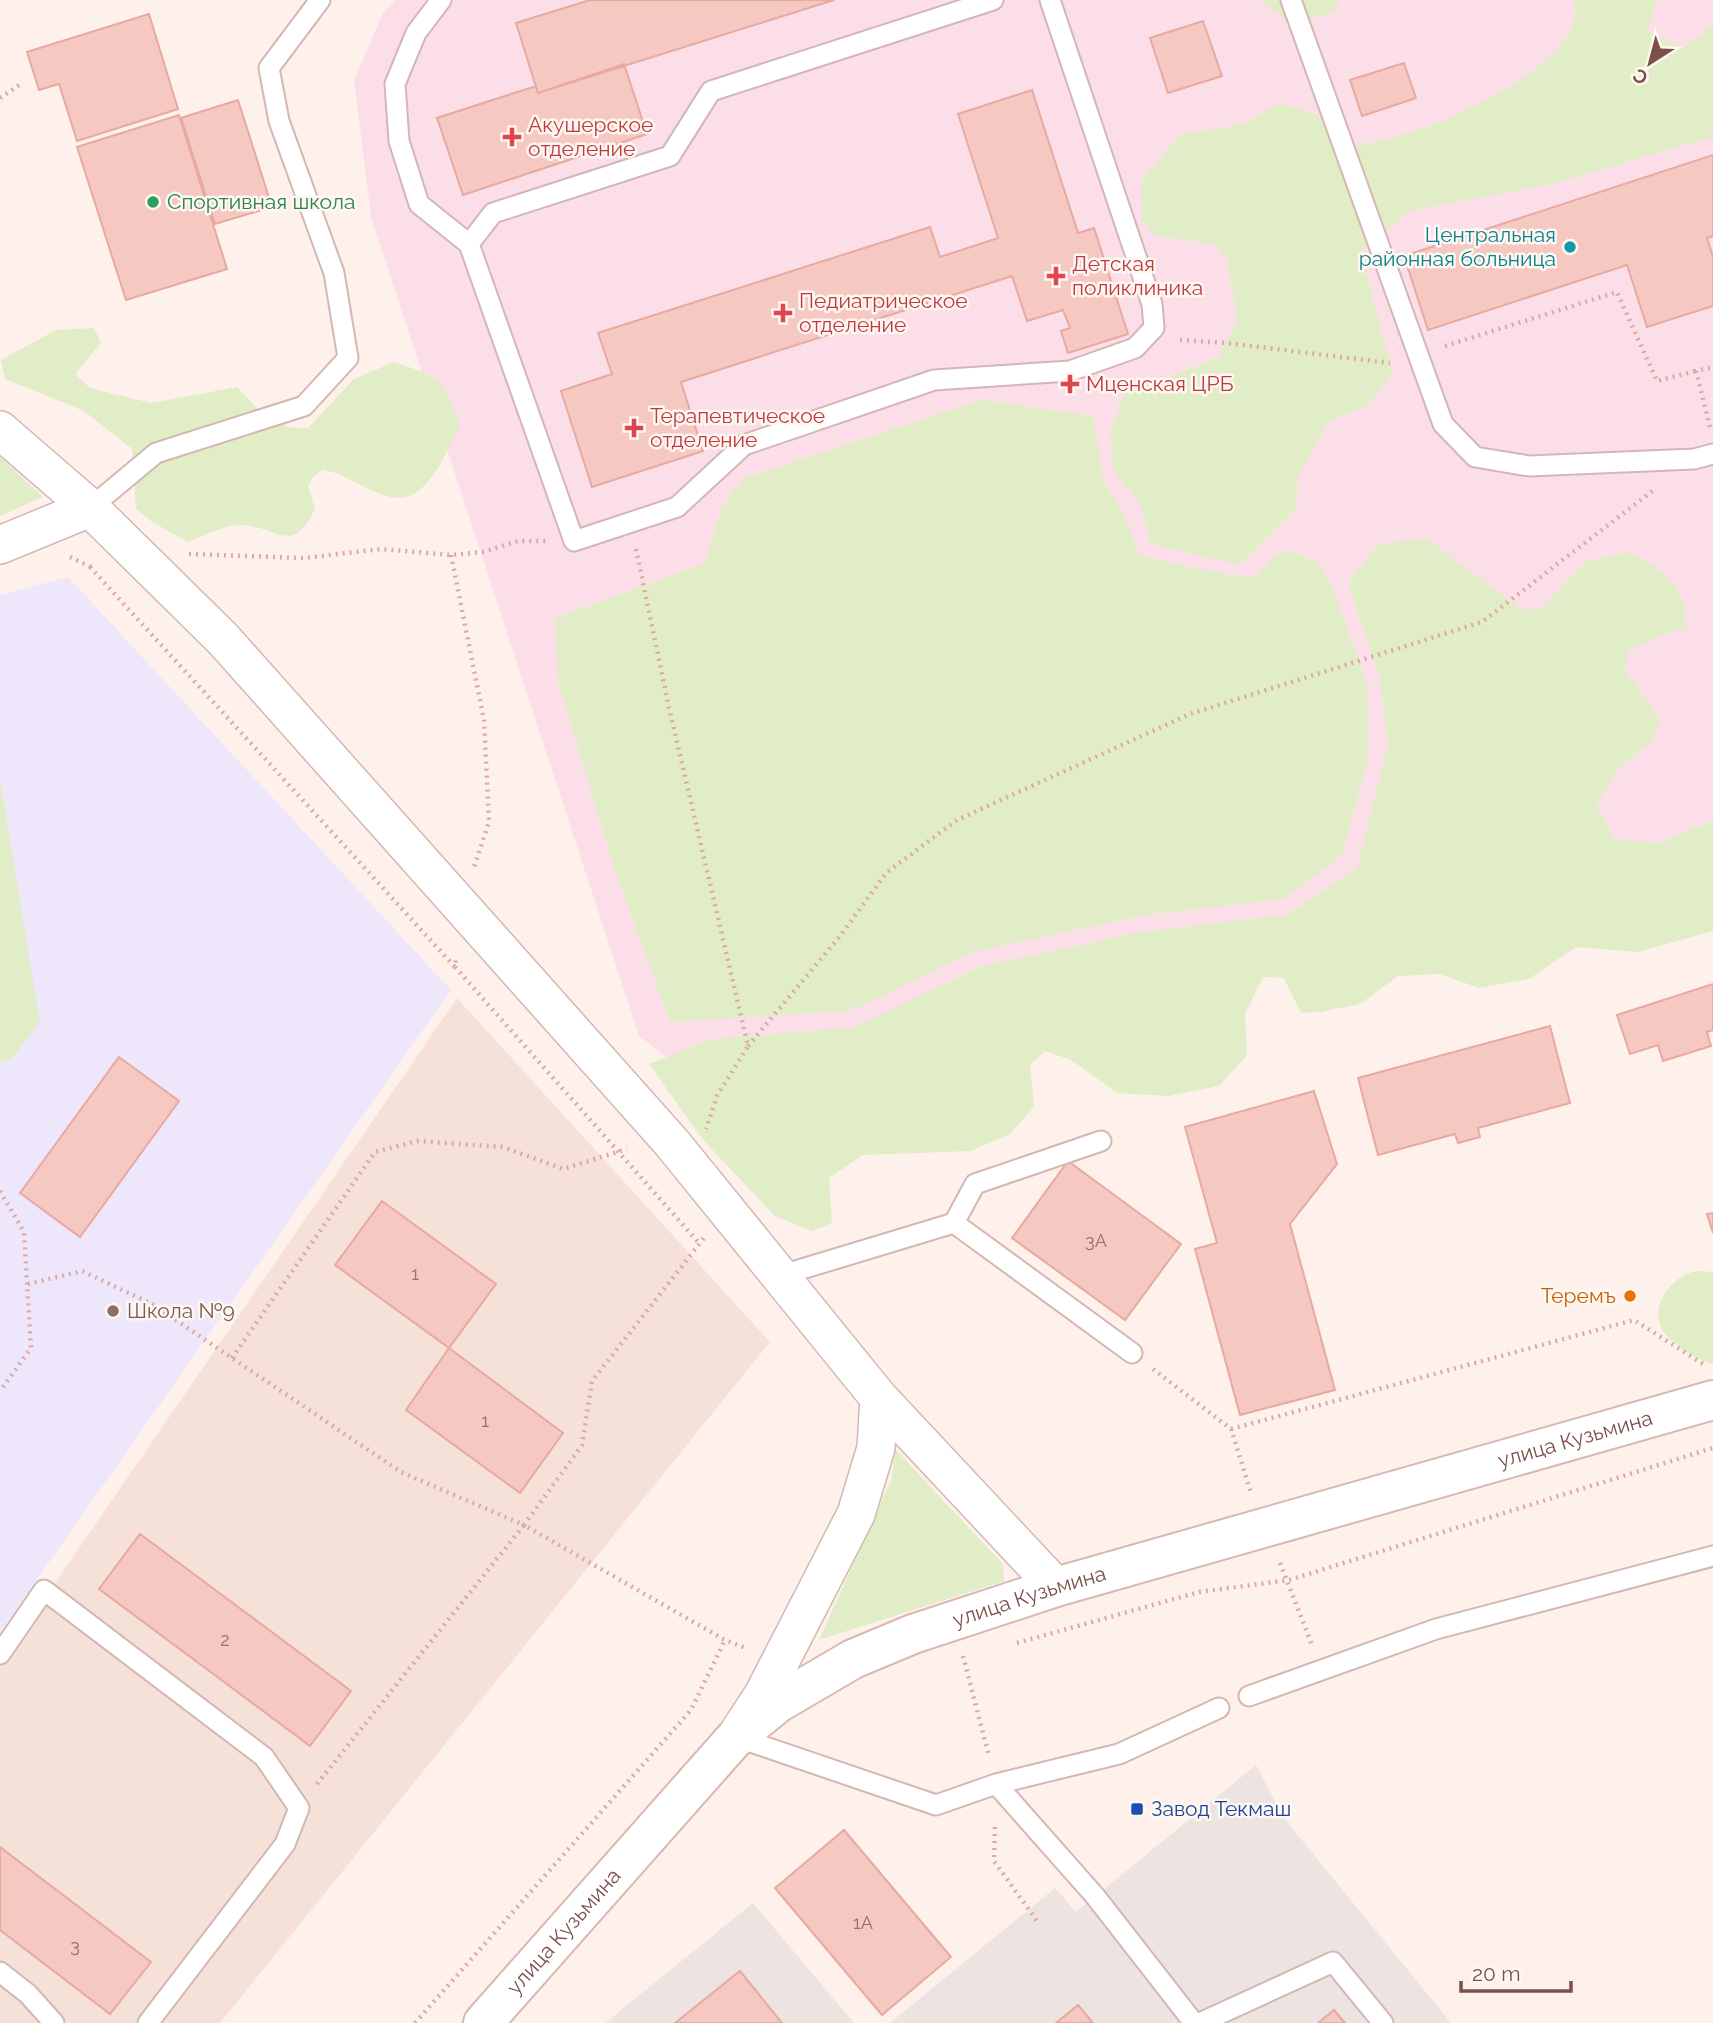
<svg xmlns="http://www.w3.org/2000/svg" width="1713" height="2023" font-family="Raleway,sans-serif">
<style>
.residential{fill:#f6e1d9}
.industrial{fill:#ede3e0}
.education{fill:#eee7fb}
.medical{fill:#fcdee9}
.green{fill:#e1edc7}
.building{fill:#f5c8c1;stroke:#e8a9a0;stroke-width:2}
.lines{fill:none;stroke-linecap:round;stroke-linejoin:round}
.service-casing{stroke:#d4b7b2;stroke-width:23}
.minor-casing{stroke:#d4b7b2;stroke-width:40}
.secondary-casing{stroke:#d9b8b1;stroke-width:42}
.path{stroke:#dbaaa3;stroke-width:4.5;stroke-dasharray:2 5;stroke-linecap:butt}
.service{stroke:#fff;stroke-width:19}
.minor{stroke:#fff;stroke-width:37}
.secondary{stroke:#fff;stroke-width:38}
.health-dot{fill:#e0444e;stroke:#fff7f2;stroke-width:2.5}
.leisure-dot{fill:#2e9e5b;stroke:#fff7f2;stroke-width:2.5}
.culture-dot{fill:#0f9aa8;stroke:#fff7f2;stroke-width:2.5}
.food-dot{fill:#e8710a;stroke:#fff7f2;stroke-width:2.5}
.education-dot{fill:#8d6e63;stroke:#fff7f2;stroke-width:2.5}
.transit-dot{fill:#1a4fb4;stroke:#fff7f2;stroke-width:2.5}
.labels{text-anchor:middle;stroke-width:5;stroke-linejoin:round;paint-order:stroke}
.number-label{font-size:18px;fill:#9a6e68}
.health-label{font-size:21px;fill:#be3a42;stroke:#fff7f2;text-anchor:start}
.leisure-label{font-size:21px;fill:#27864d;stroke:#fff7f2;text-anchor:start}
.culture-label{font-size:21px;fill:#0d838f;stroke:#fff7f2;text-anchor:end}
.food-label{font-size:21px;fill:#c56008;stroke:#fff7f2;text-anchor:end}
.education-label{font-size:21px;fill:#785e54;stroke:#fff7f2;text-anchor:start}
.street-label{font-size:21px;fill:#7b504b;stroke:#fff7f2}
.transit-label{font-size:21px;fill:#164399;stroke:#fff7f2;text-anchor:start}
</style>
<rect width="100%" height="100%" fill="#fef1eb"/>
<path class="residential" d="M457 998 770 1342 220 2023H0V1663Z"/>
<path class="industrial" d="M1256 1765 1283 1817 1451 2023H890L1055 1888 1076 1912Z
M753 1903 854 2023H605Z"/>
<path class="education" d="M68 577 451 990 0 1632V595Z"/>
<path class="medical" d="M395 0H1713V915L1435 911 717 1096 639 1036 371 217 354 80 383 13Z"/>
<path class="green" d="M1261 0H1339L1336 10C1298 25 1292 29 1261 0Z
M1573 0H1657L1647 31 1684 48 1713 25V137L1552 184 1409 211 1361 252 1393 374 1366 406 1329 422 1298 476 1296 510 1241 565 1151 544 1140 503 1114 473 1110 433 1125 394 1219 357 1237 320 1227 258 1214 244 1156 236 1142 220 1141 181 1181 134 1244 124 1279 103 1318 115 1339 151C1371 142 1406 135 1437 123 1478 107 1591 53 1573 0Z
M94 328 101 343 75 374 90 388 151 403 237 387C263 413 269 429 308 428L354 379 394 362C442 378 443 378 460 425 449 448 428 498 400 498 386 498 371 490 358 484 346 478 338 472 323 470L314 476 308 486 315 509C291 558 276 525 241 525 223 525 205 536 188 542L152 522 136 509 132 449 84 411 5 379 1 360 56 330Z
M981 400 1093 416 1104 482 1124 515 1140 556 1229 575 1257 577 1270 560 1289 550 1317 562 1333 588 1367 684 1368 759 1342 855 1284 899 1145 915 973 952 850 1011 670 1022 615 871 558 682 556 618 705 563 721 509 743 479Z
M0 457 43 497 0 516Z
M1426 538 1522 610 1543 607 1585 562 1629 552C1661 570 1690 585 1685 627L1630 649 1624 669 1660 719 1654 738 1620 768 1597 804 1614 839 1658 843 1713 821V931L1638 952 1576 947 1529 979 1479 988 1439 974 1398 976 1360 1004 1321 1012 1301 1013 1284 978 1263 977 1245 1014 1247 1055 1219 1086 1169 1096 1117 1093 1071 1060 1045 1051 1030 1065 1034 1107 1010 1134 971 1151 863 1155 829 1178 832 1223 812 1231 775 1216 703 1140 649 1064 711 1039 855 1027 979 967 1139 932 1287 915 1357 868 1388 745 1380 679 1348 583 1378 544Z
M0 779 40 1023 11 1059 0 1062Z
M1698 1271 1713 1272V1364C1697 1361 1673 1345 1663 1331 1647 1307 1674 1273 1698 1271Z
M895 1449 1003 1564 1004 1581 819 1640 892 1478Z"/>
<path class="building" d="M590 0H834L538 93 516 23Z
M149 14 178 109 77 141 59 84 39 90 27 52Z
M1203 21 1222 76 1168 93 1150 38Z
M1404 63 1416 98 1362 116 1350 80Z
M624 64 647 134 463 195 437 118 536 86 538 93Z
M1032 90 1078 233 1094 228 1128 334 1068 353 1061 331 1070 328 1063 310 1027 321 1012 276 681 382 703 451 592 487 561 391 612 374 598 333 930 227 940 257 998 238 958 114Z
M238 100 272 207 215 224 181 118Z
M179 115 227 269 126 300 77 147Z
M1713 155V236L1707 238 1713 257V306L1647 327 1627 265 1428 330 1404 256Z
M1713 984V1030L1707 1032 1711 1046 1663 1061 1658 1045 1630 1054 1617 1015Z
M1550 1026 1570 1103 1478 1128 1480 1137 1458 1143 1455 1134 1378 1155 1358 1078Z
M119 1057 179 1101 80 1237 20 1193Z
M1314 1091 1337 1164 1290 1224 1335 1390 1240 1415 1195 1249 1217 1243 1185 1127Z
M1068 1161 1181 1244 1125 1320 1012 1238Z
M382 1201 496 1284 449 1348 335 1265Z
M1713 1213V1233L1707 1214Z
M449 1348 563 1433 520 1493 406 1410Z
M140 1534 351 1691 310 1746 99 1589Z
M844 1830 951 1957 882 2015 775 1888Z
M0 1847 151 1962 110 2014 0 1930Z
M740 1971 782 2023H675Z
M1078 2005 1093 2023H1056Z
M1334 2010 1345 2023H1318Z"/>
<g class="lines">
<defs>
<path id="service" d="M441 0 416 33 395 84 399 141 419 204 469 244 574 541 677 507 744 445 934 380 1070 371 1135 348 1154 328 1152 304 1050 0
M1291 0 1443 424 1475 457 1529 466 1694 459 1713 454
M469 244 493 213 670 156 711 91 993 0
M90 508 156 453 304 406 348 358 334 273 279 121 269 68 320 0
M954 1223 975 1184 1101 1141
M782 1275 954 1223 1132 1353
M0 1654 44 1590 264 1757 299 1808 285 1844 148 2023
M1249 1696 1436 1629 1713 1556
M736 1737 936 1805 996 1784 1119 1754 1219 1708
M996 1784 1095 1896 1194 2023
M0 1972 28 1994 54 2023
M1200 2023 1333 1962 1383 2023"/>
<path id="minor" d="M0 430 90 508 223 639 672 1143 879 1398 1056 1587
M0 545 90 508
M740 1730 763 1695 856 1514 876 1448 879 1398"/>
<g id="secondary">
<path id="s1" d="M483 2023 736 1737 778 1703 853 1659 913 1634 1056 1587 1713 1400"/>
</g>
</defs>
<use href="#service" class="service-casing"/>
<use href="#minor" class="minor-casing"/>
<use href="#secondary" class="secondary-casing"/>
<path class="path" d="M0 98 22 83
M1180 340 1226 343 1390 363
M1445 346 1617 292 1657 381 1696 371
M1710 427 1696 371 1713 367
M636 549 669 708 748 1046 717 1096 706 1129
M189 554 304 558 381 549 451 555 483 552 518 541H546
M451 555 484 720 489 822 474 867
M70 557 91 567
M90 567 455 967 456 958
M455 967 699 1243
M748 1046 841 935 886 873 957 820 1190 714 1482 622 1655 489
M0 1191 24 1232 31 1348 0 1391
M28 1284 82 1271 152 1304 401 1472 524 1525 582 1445 592 1381 704 1238
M232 1358 375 1152 417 1141 503 1147 563 1169 627 1149
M1153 1369 1231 1429 1251 1493
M1231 1429 1634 1320 1703 1364
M1280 1563 1312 1645
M1017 1643 1199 1592 1289 1580 1713 1448
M963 1656 989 1756
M317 1784 524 1525 725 1640 746 1648
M995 1827 994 1861 1037 1921
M415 2023 691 1710 725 1640"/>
<use href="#service" class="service"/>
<use href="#minor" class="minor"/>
<use href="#secondary" class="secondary"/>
</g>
<g class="health-dot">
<path d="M508.5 126.5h7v7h7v7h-7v7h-7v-7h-7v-7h7z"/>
<path d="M1052.5 265.5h7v7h7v7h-7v7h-7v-7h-7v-7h7z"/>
<path d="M779.5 302.5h7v7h7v7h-7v7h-7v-7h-7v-7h7z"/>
<path d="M1066.5 373.5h7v7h7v7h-7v7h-7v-7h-7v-7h7z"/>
<path d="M630.5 417.5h7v7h7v7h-7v7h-7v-7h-7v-7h7z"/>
</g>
<circle class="leisure-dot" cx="153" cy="202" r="7"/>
<circle class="culture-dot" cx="1570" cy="247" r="7"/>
<circle class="food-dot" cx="1630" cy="1296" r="7"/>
<circle class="education-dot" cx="113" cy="1311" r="7"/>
<rect class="transit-dot" x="1130" y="1802" width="14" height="14" rx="3.5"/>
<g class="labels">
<g class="number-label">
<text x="1096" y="1247">3А</text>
<text x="415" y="1280">1</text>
<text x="485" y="1427">1</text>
<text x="225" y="1646">2</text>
<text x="863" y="1929">1А</text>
<text x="75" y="1952">3</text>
</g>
<g class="health-label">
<text x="528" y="132">Акушерское<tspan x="528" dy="24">отделение</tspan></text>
<text x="1072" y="271">Детская<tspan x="1072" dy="24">поликлиника</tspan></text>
<text x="799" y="308">Педиатрическое<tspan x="799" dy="24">отделение</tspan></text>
<text x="1086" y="391">Мценская ЦРБ</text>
<text x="650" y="423">Терапевтическое<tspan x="650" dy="24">отделение</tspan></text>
</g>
<g class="leisure-label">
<text x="167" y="209">Спортивная школа</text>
</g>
<g class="culture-label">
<text x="1556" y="242">Центральная<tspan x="1556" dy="24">районная больница</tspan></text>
</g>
<g class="food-label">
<text x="1616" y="1303">Теремъ</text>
</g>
<g class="education-label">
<text x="127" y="1318">Школа №9</text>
</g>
<g class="street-label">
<text dy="7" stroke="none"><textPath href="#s1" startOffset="1278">улица Кузьмина</textPath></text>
<text dy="7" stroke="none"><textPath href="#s1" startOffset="710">улица Кузьмина</textPath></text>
<text dy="7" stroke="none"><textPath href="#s1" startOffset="122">улица Кузьмина</textPath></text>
</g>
<g class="transit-label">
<text x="1151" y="1816">Завод Текмаш</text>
</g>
</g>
<g transform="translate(1650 63) rotate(216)" stroke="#fff7f2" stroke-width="5" paint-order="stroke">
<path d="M0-5L12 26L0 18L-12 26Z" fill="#7b504b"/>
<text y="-10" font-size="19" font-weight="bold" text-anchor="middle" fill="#7b504b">С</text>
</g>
<path d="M1461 1981v10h110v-10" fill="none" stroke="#7b504b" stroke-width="3.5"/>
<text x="1472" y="1981" font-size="21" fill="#7b504b" stroke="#fff7f2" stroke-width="5" paint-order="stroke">20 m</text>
</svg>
